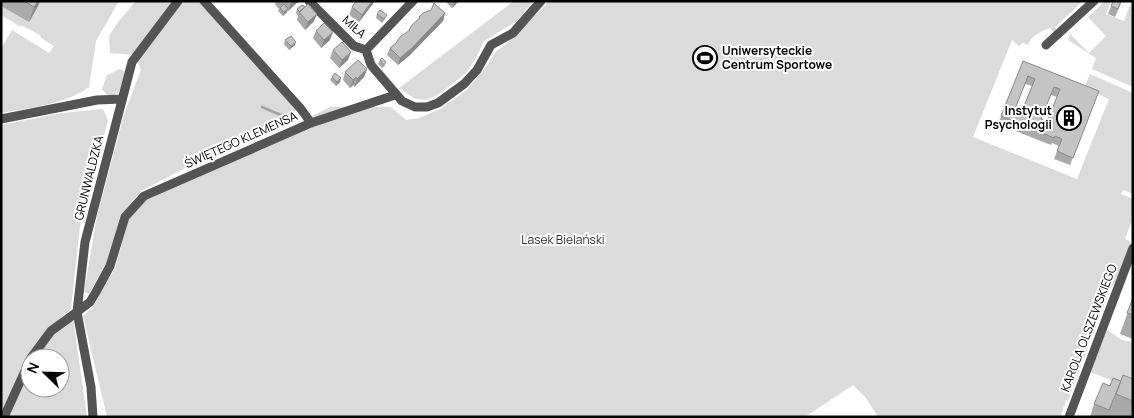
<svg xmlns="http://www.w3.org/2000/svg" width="1134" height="418" font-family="Manrope,sans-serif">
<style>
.green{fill:#dbdbdb}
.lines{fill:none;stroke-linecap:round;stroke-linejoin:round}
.stream{stroke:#a2a2a2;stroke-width:2.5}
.street{stroke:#545454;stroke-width:9}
.wall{fill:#a9a9a9;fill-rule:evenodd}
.shaded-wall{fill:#898989}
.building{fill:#c4c4c4;stroke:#898989;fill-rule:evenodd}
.labels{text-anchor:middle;stroke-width:4;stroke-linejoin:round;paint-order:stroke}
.street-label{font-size:12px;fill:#000;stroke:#fff}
.poi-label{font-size:12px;font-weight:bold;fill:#000;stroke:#fff;text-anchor:start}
.park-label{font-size:12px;fill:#323232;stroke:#fff}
</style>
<rect width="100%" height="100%" fill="#fff"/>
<path class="green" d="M1 1H119L96 41 89 87C64 105 32 107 1 113V49L12 30 49 53 54 46 41 38 40 35 23 26H19L1 15Z
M136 1H207L299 109 141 191 120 217 106 263 89 294 84 292 97 216 124 115 141 70 135 55 110 53 109 36 118 22Z
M514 1H533L517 21 484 41 476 58 466 73 438 95 425 100 415 99 399 88Z
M550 1H1083L1055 27 1057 30 1054 32 1050 28C1040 32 1032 35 1028 45L1023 43 1019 46 1012 40 973 137 1077 179 1109 99 1084 88 1090 74 1133 93V194L1123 190 1121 194 1133 199V218L1125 239 1131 242 1114 285 1100 293 1096 302 1107 296 1068 401 1066 400 1061 415 1064 417H878L866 398 853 385 805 417H107L83 316 93 307 115 268 129 219 147 199 330 107H391L406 120 419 118 440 109 467 90 488 64 496 51 505 45Z
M1105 1H1111L1106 14 1124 21 1130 5 1133 7V87L1092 69 1096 58 1068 40 1070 34 1089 53 1106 36 1088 17Z
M120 69 127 73 121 90 111 97 105 93 102 89 107 75Z
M103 109 108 120 80 226 71 309 48 329 1 413V125L62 113Z
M73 318 87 417H8L30 369V388H60V358H36L54 334Z
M1107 330 1122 340 1133 342V404L1127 380 1113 381 1090 372Z"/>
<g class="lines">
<path class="stream" d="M262 107 283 116"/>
<path class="street" d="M204 1 301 109 311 123
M309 1 354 46 366 50
M1046 45 1094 1
M366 50 371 65 402 101 415 107H427L438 103 464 84 477 70 491 45 513 33 541 1
M366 50 413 1
M1 119 97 100 122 99
M31 358 51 331 77 312 85 242 132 62 178 1
M4 417 30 360
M93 417 91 387 77 312 90 302 96 292 110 266 125 217 144 196 311 123 395 95
M1069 417 1133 248"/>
</g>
<path class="wall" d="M1 1H40L38 6 29 22 1 6Z
M276 1H299L288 11 287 10V12L283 16 278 11 279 9 275 4Z
M375 1 359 22 349 15 352 7Z
M445 1H459L452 8Z
M1121 3 1115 17 1108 14 1111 6Z
M304 8 317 14 314 21 305 30 297 20 298 16 296 13 297 9Z
M445 13 443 21 410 55 398 65 387 55 390 48 396 43 408 32 409 30 418 20 419 17Z
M377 14 387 15 385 19 382 23 376 18Z
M316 31 330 40 321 48 313 38Z
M285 40 295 45 289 50 284 44Z
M333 50 348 60 339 68 330 58Z
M380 60 385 66 382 68 378 64Z
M1023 61 1099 91 1070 165 1054 159 1059 146 1052 143 1051 145 998 124ZM1025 84 1032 86 1022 111 1015 109ZM1051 95 1057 97 1047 122 1041 119Z
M367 69 364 77 354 87 353 85 350 88 343 80 345 72Z
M332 77 340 82 336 86 330 80Z
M1133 298V339L1120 334Z
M1133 379V417H1090L1094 404 1110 386 1121 381Z"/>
<path class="shaded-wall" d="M38 1H40L38 6 29 22 34 7Z
M293 1H299L288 11 291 3Z
M372 1H375L359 22 362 15Z
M455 1H459L452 8Z
M288 9 287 12 283 16 284 12Z
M445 13 443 21 410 55 398 65 400 58Z
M317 14 314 21 305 30 308 22Z
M333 32 330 40 321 48 324 40Z
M296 42 295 45 289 50 291 46Z
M351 52 348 60 339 68 342 60Z
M367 69 364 77 354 87 357 79Z
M356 77 353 85 350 88 353 80Z
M341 78 340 82 336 86 337 82Z"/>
<path class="building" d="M24 1H38L34 7Z
M356 1H372L362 15 352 7Z
M1113 1H1121L1118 9 1111 6Z
M434 3 445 13 412 48 400 58 390 48 396 43 401 36 410 30H409L412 25 420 18 419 17 423 13 431 10Z
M284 4 288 9 284 12 280 8Z
M308 4 317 14 308 22 299 12Z
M302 5 305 7 300 12 297 9Z
M380 10 387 15 384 19 377 14Z
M324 23 333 32 324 40 316 31Z
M291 36 296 42 291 46 285 40Z
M342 42 351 52 342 60 333 50Z
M382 58 386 62 384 65 380 60Z
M358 60 367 69 357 79 356 77 353 80 345 72Z
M1023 61 1099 91 1073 158 1057 151 1062 139 1055 136 1054 138 1001 116ZM1028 76 1035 79 1022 111 1015 109ZM1054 87 1060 89 1047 122 1041 119Z
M335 73 341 78 337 82 332 77Z
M1133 298V315L1127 313Z
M1123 375 1133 379V401L1116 394Z
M1113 378 1121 381 1109 410 1094 404 1103 383 1110 386Z"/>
<defs>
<symbol id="stadium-ring" viewBox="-11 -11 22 22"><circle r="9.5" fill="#fff" stroke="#000" stroke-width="1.5"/><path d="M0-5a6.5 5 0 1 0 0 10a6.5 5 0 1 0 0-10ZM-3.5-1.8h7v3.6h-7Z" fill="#000"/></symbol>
<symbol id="building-ring" viewBox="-11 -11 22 22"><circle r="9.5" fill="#fff" stroke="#000" stroke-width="1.5"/><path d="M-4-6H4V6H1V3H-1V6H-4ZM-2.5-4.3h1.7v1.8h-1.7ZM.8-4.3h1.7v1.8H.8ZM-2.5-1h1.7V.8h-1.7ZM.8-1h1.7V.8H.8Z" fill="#000"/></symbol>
</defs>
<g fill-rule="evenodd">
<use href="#stadium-ring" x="691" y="44" width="28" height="28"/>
<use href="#building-ring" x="1055" y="104" width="28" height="28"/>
</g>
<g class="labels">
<g class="street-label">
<text transform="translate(354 27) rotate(42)" y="4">MIŁA</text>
<text transform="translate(241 140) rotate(-24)" y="4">ŚWIĘTEGO KLEMENSA</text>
<text transform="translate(89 178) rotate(-76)" y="4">GRUNWALDZKA</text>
<text transform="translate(1089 328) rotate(-69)" y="4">KAROLA OLSZEWSKIEGO</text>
</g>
<g class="poi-label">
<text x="722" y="55">Uniwersyteckie<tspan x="722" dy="14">Centrum Sportowe</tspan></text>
<text x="1052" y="115" text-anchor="end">Instytut<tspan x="1052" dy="14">Psychologii</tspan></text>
</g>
<g class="park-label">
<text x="563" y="244">Lasek Bielański</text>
</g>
</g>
<rect width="1134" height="418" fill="none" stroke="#000000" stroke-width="5"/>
<g transform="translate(45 373) rotate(293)"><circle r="24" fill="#ffffff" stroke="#999999"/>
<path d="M0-4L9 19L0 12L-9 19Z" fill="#000000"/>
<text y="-8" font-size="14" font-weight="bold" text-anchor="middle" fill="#000000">N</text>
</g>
</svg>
